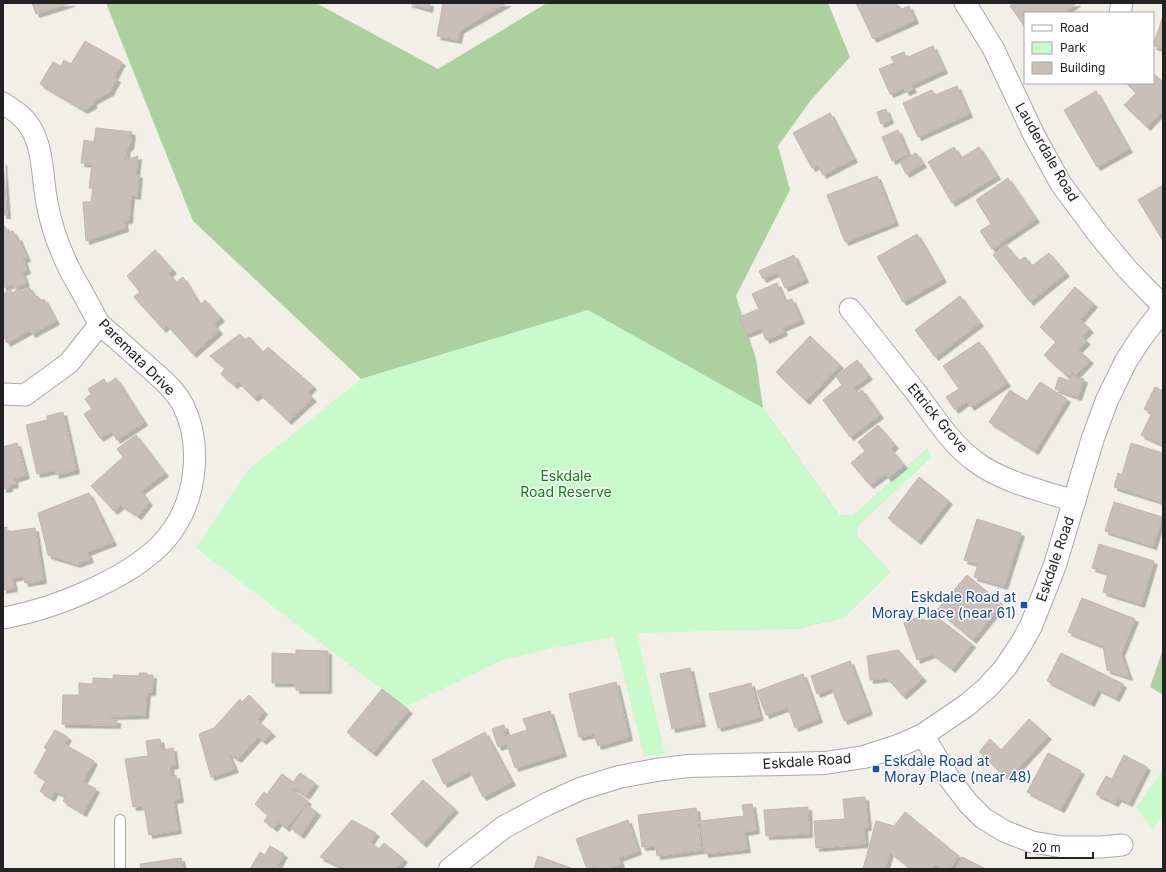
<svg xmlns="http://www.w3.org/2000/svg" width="1166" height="872" font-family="Inter,sans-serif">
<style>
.forest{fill:#add19e}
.park{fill:#c8facc}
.building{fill:#c7bfb8;stroke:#c4b6ab;filter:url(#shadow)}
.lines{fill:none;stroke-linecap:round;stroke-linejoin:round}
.service-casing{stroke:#a9a9a9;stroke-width:12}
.minor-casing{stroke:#a9a9a9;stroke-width:23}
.tertiary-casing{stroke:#a9a9a9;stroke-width:24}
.service{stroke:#fff;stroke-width:10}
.minor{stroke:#fff;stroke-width:21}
.tertiary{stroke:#fff;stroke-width:22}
.transit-dot{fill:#1a4fb4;stroke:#fff;stroke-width:1.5}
.labels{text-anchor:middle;stroke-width:3;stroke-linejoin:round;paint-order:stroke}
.street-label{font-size:14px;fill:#222;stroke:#fff}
.park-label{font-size:14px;fill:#0c8416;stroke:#fff}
.transit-label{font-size:14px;fill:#164399;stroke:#fff;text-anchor:end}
</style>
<defs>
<filter id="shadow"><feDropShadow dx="3.5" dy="3.5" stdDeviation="0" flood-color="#0004"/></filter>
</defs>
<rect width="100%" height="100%" fill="#f2efe9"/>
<path class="forest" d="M106 3H316L438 69 547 3H828L850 57 811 100 778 146 790 190 736 296 756 359 763 408 839 515 853 516 927 449 931 457 858 525 856 535 890 572 843 618 794 629 541 325 361 379 193 221Z
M1163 649V695L1150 687Z"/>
<path class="park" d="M588 310 763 408 839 515 853 516 927 449 931 457 858 525 856 535 890 572 843 618 794 629 637 633 665 754 644 756 614 637 554 648 502 660 405 707 196 548 248 470 361 379Z
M1163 770V814L1153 831 1136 807Z"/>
<path class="building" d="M32 3H71L36 14Z
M408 3H430L429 9Z
M443 3H507L460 30 458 40 437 36Z
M856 3H896L900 10 909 6 915 20 873 39Z
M1014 3H1077L1063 13H1025V27L1010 6Z
M1162 19H1163V49L1153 46Z
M85 41 122 62 114 77 117 79 110 92 93 101V105L84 110 40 84 53 62 61 66 64 60 71 64Z
M933 46 944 70 911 85 913 89 906 92 904 88 890 94 879 69 894 63 891 57 904 52 906 58Z
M1153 73 1163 82V110L1147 127 1124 105 1136 93 1126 83H1153Z
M957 86 969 114 918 137 903 103 932 90 935 95Z
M1096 91 1129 149 1097 167 1064 110Z
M886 109 890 120 881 124 877 112Z
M830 113 854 159 823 175 818 165 812 168 793 133Z
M96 128 132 132 130 146 127 148 125 160 138 156 136 174 139 175 137 196 131 195 129 220H124L125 228 86 241 83 202H91L93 188H89L92 164 81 163 84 140 94 142Z
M898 130 908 154 892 161 882 137Z
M954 147 961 158 979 147 997 176 952 203 928 162Z
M916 153 923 164 906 174 900 162Z
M3 162 7 215H3Z
M877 176 895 222 845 242 827 195Z
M1008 178 1036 219 992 249 980 231 991 224 976 200Z
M1163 185V241L1138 200Z
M5 226 8 233 13 231 16 238 18 237 27 258 23 259 27 270 22 272 26 283 14 288 12 284 3 288V227Z
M917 234 943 279 903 302 877 257Z
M1006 245 1019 261 1025 257 1032 266 1049 253 1066 273 1030 302 993 255Z
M155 250 173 270 169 274 176 282 183 277 200 305 205 300 221 318 214 324 219 331 193 354 167 325 163 329 134 297 140 292 127 276Z
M794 255 805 279 785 288 778 272 763 279 759 271Z
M777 283 785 301 792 299 801 320 782 328 784 332 766 340 761 328 746 334 739 317 759 309 752 294Z
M29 287 35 297 38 296 41 301 44 299 56 321 32 334 30 330 7 343 3 335V294L10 290 12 293 19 289 21 292Z
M1075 287 1094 304 1080 320 1090 329 1082 337 1087 341 1078 350 1090 360 1076 375 1073 372 1068 377 1044 355 1056 342 1040 327Z
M960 296 980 323 935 357 915 330Z
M240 334 245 340 249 337 263 352 268 347 313 386 307 393 313 398 288 421 260 394 254 398 238 382 234 385 221 374 225 368 210 356Z
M810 336 840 365 806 401 776 372Z
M979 342 1007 383 971 407 967 401 955 410 946 397 959 389 943 366Z
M857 360 869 376 853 388 857 394 862 390 880 415 850 437 823 400 842 385 836 376Z
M1072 375 1084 379 1078 397 1055 389 1059 377 1070 381Z
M116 378 144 422 117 440 111 431 100 438 84 414 92 409 85 399 91 394 88 389 104 379 107 384Z
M1040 382 1067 399 1035 451 989 422 1010 390 1027 401Z
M1155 387 1163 391V445L1141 435 1152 413 1144 409Z
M63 412 76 470 56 475 55 470 37 474 26 425 47 420V416Z
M878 425 895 445 891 449 904 465 888 478 885 474 870 485 851 463 865 451 858 442Z
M136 435 165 473 141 491 149 502 138 516 121 505 114 511 91 486 123 457 117 449Z
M17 443 26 475 14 479 15 484 9 485V488L3 489V447Z
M1131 443 1163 453V502L1114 487 1118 473 1122 475Z
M919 477 949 501 918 541 888 518Z
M89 493 113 542 87 552 90 559 77 564 48 555 38 513Z
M1114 502 1162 517 1153 546 1105 531Z
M977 519 1021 533 1004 586 974 577 978 564 964 560Z
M7 527V532L35 528 43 580 25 583 23 576 12 578 14 588 3 590V528Z
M1099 544 1154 561 1141 604 1103 592 1108 573 1092 568Z
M967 575 1002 604 973 640 937 610Z
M1082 598 1135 619 1121 653 1129 677 1107 670 1103 646 1068 632Z
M921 616 923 622 937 617 972 644 952 669 932 654 917 660 904 623Z
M296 650 328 651V690H296V683H272V653L296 654Z
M898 650 923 678 903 696 887 678 870 680 867 656Z
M1061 653 1123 684 1116 698 1098 689 1091 703 1047 681Z
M850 661 869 711 844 721 832 688 817 694 811 676Z
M690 668 702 723 672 729 660 674Z
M139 673H147V675H153L152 692H147L145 715 111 716V720H117V725L62 724 63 695H79V683L93 684V678L113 679V675L139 676Z
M803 674 819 719 795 728 788 707 766 715 757 691Z
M616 682 629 737 598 746 594 734 579 737 569 694Z
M751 683 760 717 718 728 709 694Z
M382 689 409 710 373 753 347 732Z
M249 695 264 711 257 720 272 733 263 741 258 737 238 759 228 753 235 769 211 777 199 734 214 728 240 699 242 702Z
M550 711 563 753 515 768 507 744 498 747 492 729 504 725 506 731 503 732 505 737 527 730 523 719Z
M1029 719 1048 736 1008 779 979 752 990 739 1001 750Z
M55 730 68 737 64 744 94 761 83 782 96 789 83 813 63 801 66 796 55 791 51 798 40 791 46 780 34 773 47 749 44 748Z
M485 732 512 782 483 797 470 771 444 784 432 760Z
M160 739 162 750 173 748 175 765 170 766 171 776 176 775 180 799 173 800 178 830 149 835 144 806 133 807 125 759 148 756 146 741Z
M1048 753 1081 771 1061 809 1027 792Z
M1124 755 1147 767 1129 803 1118 798 1115 803 1096 794 1106 776 1112 779Z
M300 773 315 783 306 796 293 788 292 790 308 801 286 828 279 822 274 828 264 821 268 815 255 804 264 792 267 794 282 774 293 782Z
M423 780 455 809 423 844 391 814Z
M865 797 868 827H864L865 844 816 848 814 821 845 819 843 799Z
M752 804 756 830 744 832 747 849 705 854 700 821 744 816 742 805Z
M307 805 317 812 301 835 291 828Z
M808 807 809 834 766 836 764 810Z
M696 808 701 850 657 856 656 846 642 847 638 815Z
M905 812 959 856 949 869H942L935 864 931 869H911L890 852 885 869H863L876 821 894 826Z
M352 820 376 833 370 842 379 849 384 843 404 859 396 869H346L320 857Z
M628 820 638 851 619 858 621 864 608 869H596L595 866 587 869 576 839Z
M270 846 284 854 278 865 285 869H250L260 852 265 855Z
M538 856 574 869H534Z
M962 857 986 869H956Z
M181 858 183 869H141L140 864Z"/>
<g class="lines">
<defs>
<path id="service" d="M120 820V869"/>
<path id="minor" d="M965 3 993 48 1034 135 1061 184 1098 234 1127 269 1163 306
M1120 13 1122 3
M3 103C9 107 15 111 20 115 45 137 41 173 47 203 51 225 59 248 69 268 75 281 83 292 89 305 93 311 96 320 101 325 106 330 112 335 117 339 130 351 143 362 156 374 167 383 176 392 183 405 193 425 196 447 194 469 192 491 185 513 172 531 142 575 54 609 3 618
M850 309C873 337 895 366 918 395 935 418 952 445 976 462 1001 481 1044 492 1075 501
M3 394 25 395 69 363 100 324
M923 735 949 778 968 803 983 818 1004 831 1032 842 1063 847H1101L1122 845"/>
<path id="tertiary" d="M450 869 504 827 547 804 580 789 619 777 656 770 688 766 825 763 864 757 898 746 923 735 967 705 988 687 1005 668 1021 644 1031 626 1055 565 1093 438 1107 400 1126 361 1141 338 1163 309"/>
</defs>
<use href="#service" class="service-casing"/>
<use href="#minor" class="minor-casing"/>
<use href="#tertiary" class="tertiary-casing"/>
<use href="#service" class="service"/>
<use href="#minor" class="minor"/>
<use href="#tertiary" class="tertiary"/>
</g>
<g class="transit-dot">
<rect x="1020" y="601" width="8" height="8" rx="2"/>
<rect x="872" y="765" width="8" height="8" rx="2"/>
</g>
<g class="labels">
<g class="street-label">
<text transform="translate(1047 152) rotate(60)" y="5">Lauderdale Road</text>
<text transform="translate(137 357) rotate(45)" y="5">Paremata Drive</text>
<text transform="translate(938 418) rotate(50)" y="5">Ettrick Grove</text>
<text transform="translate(1055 559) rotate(-71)" y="5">Eskdale Road</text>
<text transform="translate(807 761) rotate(-4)" y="5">Eskdale Road</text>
</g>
<g class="park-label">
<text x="566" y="481">Eskdale<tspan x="566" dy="16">Road Reserve</tspan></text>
</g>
<g class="transit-label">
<text x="1016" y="602">Eskdale Road at<tspan x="1016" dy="16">Moray Place (near 61)</tspan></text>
<text x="884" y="766" text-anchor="start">Eskdale Road at<tspan x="884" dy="16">Moray Place (near 48)</tspan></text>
</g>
</g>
<rect width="1166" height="872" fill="none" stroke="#222222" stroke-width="8"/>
<rect x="1024" y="12" width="130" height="72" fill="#ffffff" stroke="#a7a7a7"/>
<rect x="1032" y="25" width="20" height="6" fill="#ffffff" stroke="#a7a7a7"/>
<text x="1060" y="32" font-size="12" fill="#222222">Road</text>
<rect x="1032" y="42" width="20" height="12" fill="#c8facc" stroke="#a7a7a7"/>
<text x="1060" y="52" font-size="12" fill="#222222">Park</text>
<rect x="1032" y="62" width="20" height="12" fill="#c7bfb8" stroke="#a7a7a7"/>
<text x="1060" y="72" font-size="12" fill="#222222">Building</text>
<path d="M1026 852v6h67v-6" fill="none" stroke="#222222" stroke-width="2"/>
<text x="1032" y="852" font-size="12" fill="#222222" stroke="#ffffff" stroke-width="3" paint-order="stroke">20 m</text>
</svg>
